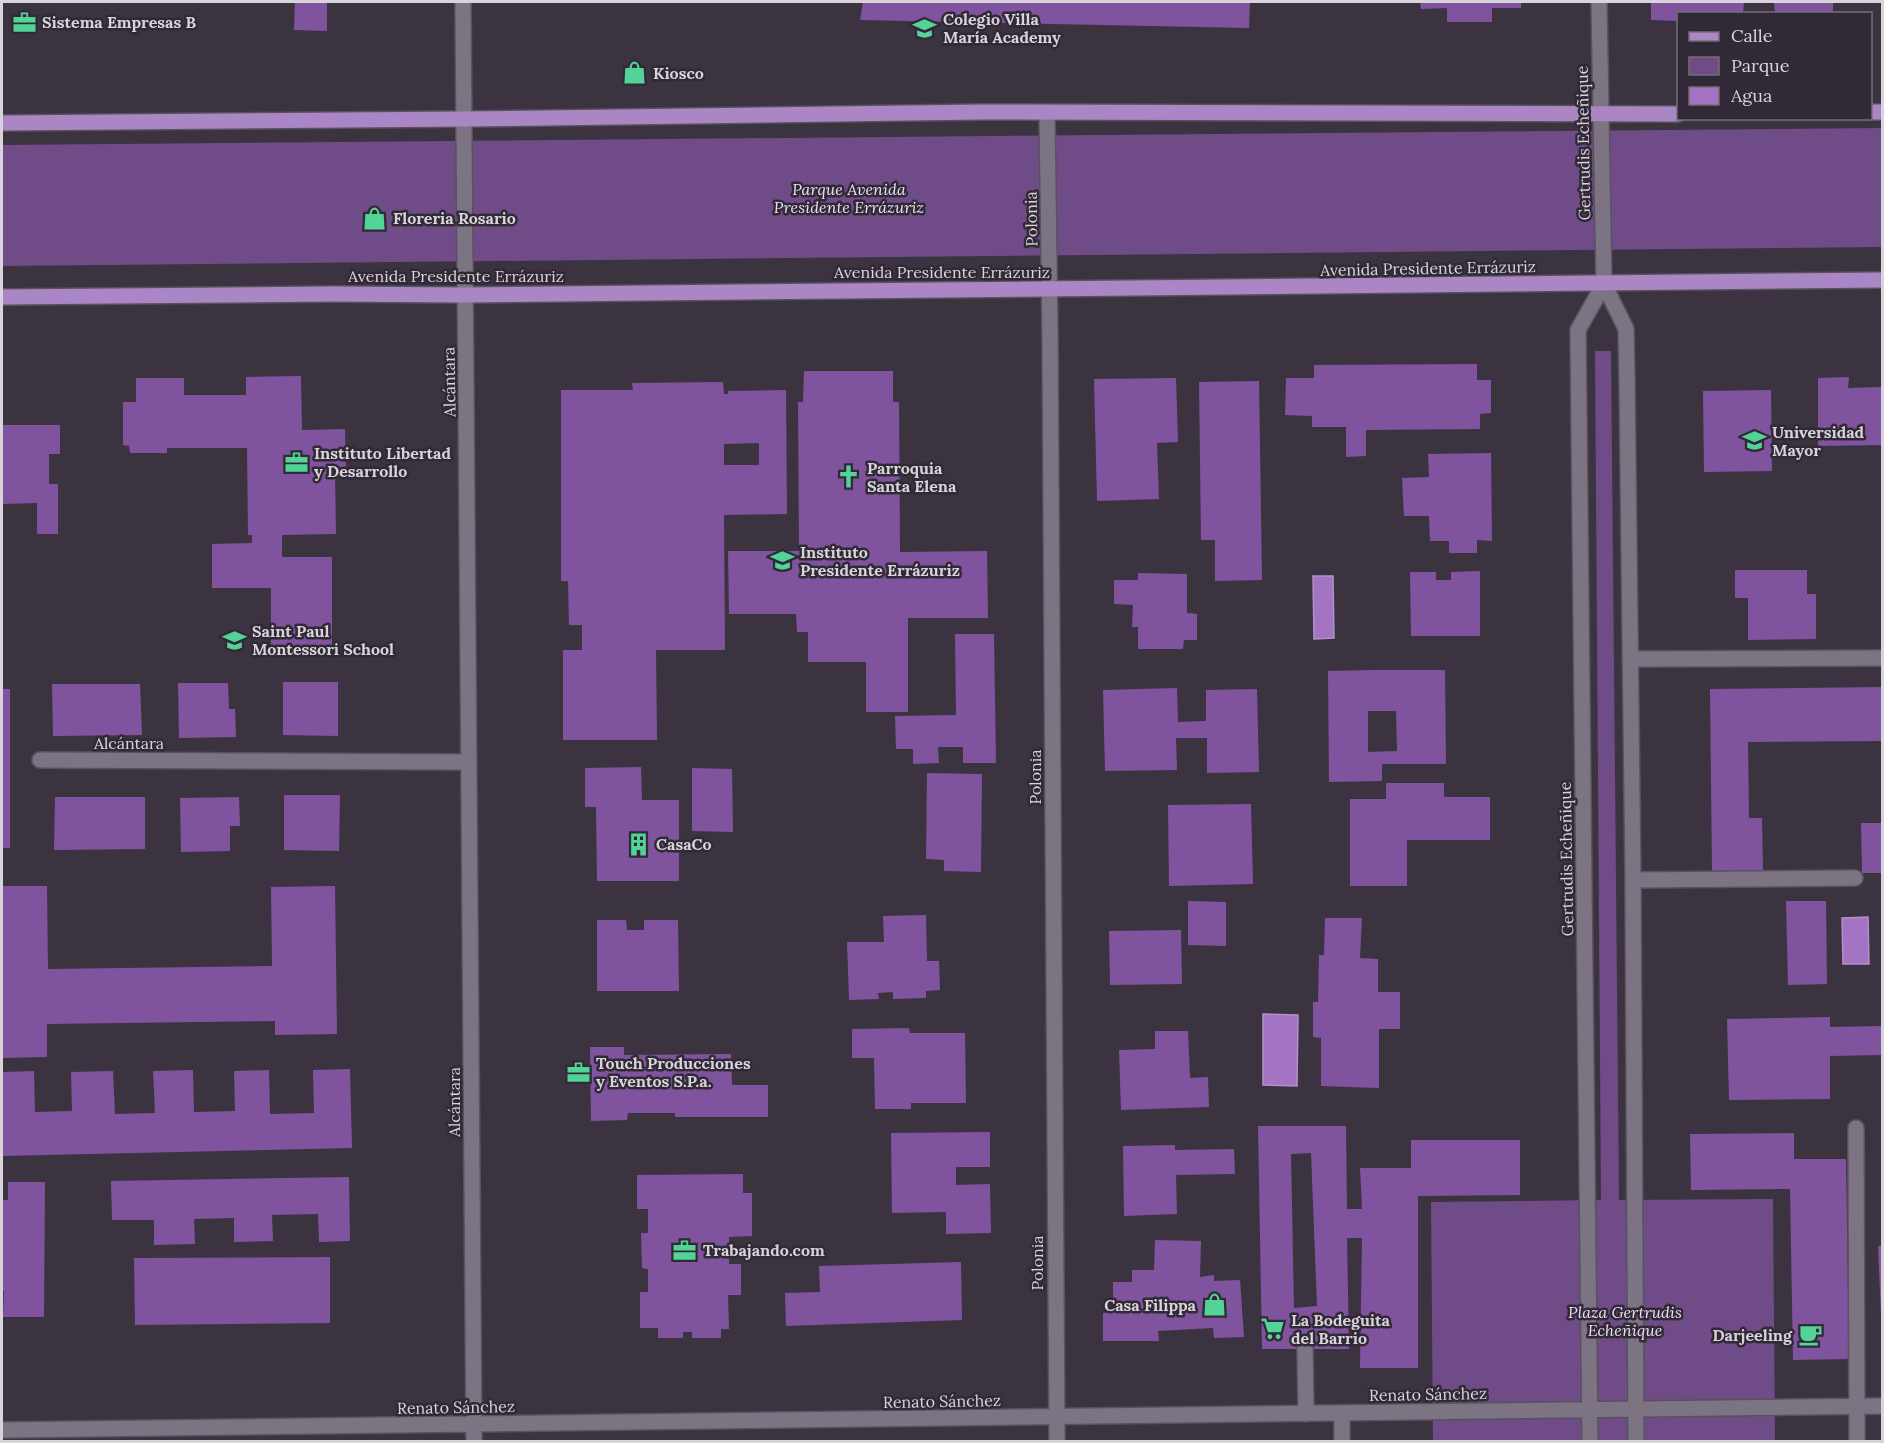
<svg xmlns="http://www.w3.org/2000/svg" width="1884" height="1443" font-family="Lora,serif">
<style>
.green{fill:#6f4c87}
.water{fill:#a274c3;stroke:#b291ca;stroke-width:1.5}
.building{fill:#80539f;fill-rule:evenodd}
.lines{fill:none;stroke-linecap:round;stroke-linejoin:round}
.minor-casing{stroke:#59525d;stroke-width:18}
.major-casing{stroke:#59525d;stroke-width:18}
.minor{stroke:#7c7482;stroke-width:15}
.major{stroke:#aa86c5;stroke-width:15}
.labels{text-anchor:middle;stroke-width:5;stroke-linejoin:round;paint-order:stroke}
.poi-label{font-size:16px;font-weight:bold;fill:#d9d4dc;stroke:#312a36;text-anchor:start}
.street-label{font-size:16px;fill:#d9d4dc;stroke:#312a36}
.park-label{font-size:16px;font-style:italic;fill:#eadef3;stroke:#312a36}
</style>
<rect width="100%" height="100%" fill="#3b3440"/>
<path class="green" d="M1882 128V247L2 266V145Z
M1595 351H1611L1619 1200 1773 1199 1775 1441H1433L1431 1202 1601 1200Z"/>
<path class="water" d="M1313 576H1333L1334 638 1314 639Z
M1868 917 1869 964H1843L1842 918Z
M1263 1014 1298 1015 1297 1086 1263 1085Z"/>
<path class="building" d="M295 2H327V31L294 30Z
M863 2H1250L1249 28 860 20Z
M1420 2H1521V8H1492V22H1447V8L1421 9Z
M1651 2H1744L1743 14H1678V21L1651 20Z
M1774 2H1833V14H1775Z
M1477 364V380H1491V413L1480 414V429L1366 430V456L1346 457V427H1312V416L1285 415 1286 378H1314V365Z
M804 371H893V402H899L900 552 987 551 988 618H908V712H866V662H808V632H797L796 614H729L728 551H799L798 402H803Z
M301 376 302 430 345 429 346 471 335 472 336 534 282 535V557H332V655H271V588H212V544L252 543V535H248L247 448H167V453H130L129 446 123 445V402H136V378H184V395H246V377Z
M1849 377 1848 388 1882 387V445L1818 446V378Z
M1176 378 1178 442 1157 443 1159 499 1097 501 1094 379Z
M1259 381 1262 580 1215 581V540H1201L1199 382Z
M723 382 724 394H728V391L786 390 787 514 724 515 725 650H656L657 740H563V650H582V625H569L568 581H561V390H633L632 383ZM759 443V465H724V444Z
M1771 390 1772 471 1704 472 1703 391Z
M2 425H60V454H49V484H58V534H37V503L2 504Z
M1491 453 1492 541 1477 540V553H1449V541H1430L1429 516H1404L1402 478 1429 477 1428 454Z
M1735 570H1807V594H1816V639L1748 640V598H1735Z
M1480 571V636H1411L1410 572H1436V580H1451V572Z
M1138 573 1187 574V613L1197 614V640H1184L1183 649H1138V627H1132L1133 605 1114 604V580H1138Z
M955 634H994L996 763H963V747H938L939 763 913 764V749H896L895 716 956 715Z
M1372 670H1445L1446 764H1382V781L1329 782 1328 671ZM1368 711H1396L1397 751 1368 752Z
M283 682H338V736L283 735Z
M178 683H228L229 709H235L236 737 179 738Z
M52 684H140L142 735 53 736Z
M1882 687V741L1748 742 1749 818H1762L1763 871H1712L1710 689Z
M1177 688 1178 722 1206 721V690L1257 689 1259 772 1207 773V738H1176L1177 770 1105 771 1103 690Z
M2 689H10V848H2Z
M641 767 642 800H679V881H597L596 807H585V768Z
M692 768 732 769 733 832 692 831Z
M927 773 982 774 981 872 944 871V860L926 859Z
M1386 783H1444V797H1490V840H1407V886H1350V799H1386Z
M284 795H340L339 851 284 850Z
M55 797H145V849L54 850Z
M239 797 240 826H230V851L181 852 180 798Z
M1251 804 1253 884 1169 886 1168 805Z
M1861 823H1882V873H1862Z
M2 886H47L48 969 272 966 271 887 335 886 337 1034 275 1035V1021L47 1024V1057L2 1058Z
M1188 901 1226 902V946L1188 945Z
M1786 901H1826L1827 984 1788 985Z
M926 915 927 961H939L940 990 926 991V998L893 999V992L878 993 879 999 849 1000 847 942H884L883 916Z
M1325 918H1362L1360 958 1378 959V992H1400V1029H1379V1088L1321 1086V1038L1313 1037V1002H1318L1319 955H1324Z
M597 920H626L627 930H644V920H678L679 991H597Z
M1181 930 1182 984 1110 985 1109 931Z
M1830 1017V1027L1882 1026V1055L1830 1056V1099L1729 1100 1727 1019Z
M909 1028 910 1033H965L966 1103H911V1109H875L874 1058H852V1029Z
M1155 1031H1188L1190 1078 1208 1077 1209 1107 1121 1110 1119 1050 1155 1049Z
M590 1047H624V1055L731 1054 732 1085H768V1117H675V1113H628L627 1120 591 1121Z
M350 1069 352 1148 2 1156V1072L34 1071 35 1112 72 1111 71 1072 113 1071 115 1114 155 1113 153 1071 193 1070 194 1112 235 1111 234 1071 269 1070 270 1114 314 1113 313 1070Z
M1258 1126H1346L1347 1209H1362L1360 1168H1411V1140H1520V1195L1418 1196V1368H1360L1362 1238H1347L1349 1349H1262ZM1311 1153 1317 1306 1294 1308 1291 1154Z
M990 1132V1167H956V1185L990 1184 991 1233 946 1234V1212L892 1213 891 1133Z
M1794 1133V1159H1846L1849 1359 1793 1360 1790 1189 1691 1190 1690 1134Z
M1175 1145V1150L1234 1149 1235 1174 1176 1175 1177 1214 1124 1216 1123 1146Z
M743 1174V1193H752V1236L729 1237V1264H741V1295H728L729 1329H721V1338H692V1332H683V1338H658V1328H640V1292H648V1269L642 1268 641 1233H648V1209H637V1175Z
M349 1177 350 1241 319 1242 318 1214 272 1215 273 1241 234 1242V1218L194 1219 195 1244 154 1245V1220H112L111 1181Z
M8 1182H45L44 1317H3L4 1291H2V1200H8Z
M1155 1240 1201 1241 1200 1277 1214 1275V1281L1240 1280 1244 1337 1214 1338 1213 1328 1158 1331 1159 1341H1103V1313L1113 1312V1282H1132V1270H1154Z
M1878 1246H1882V1314L1881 1315Z
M330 1257V1323L135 1325 134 1258Z
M961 1262 962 1320 786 1326 785 1293 820 1292 819 1266Z"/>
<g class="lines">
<defs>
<path id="minor" d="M463 2 474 1442
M1599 2 1604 284 1626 329 1627 381 1633 880 1636 1442
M1047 113 1050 336 1057 1442
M1631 659 1882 658
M40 760 469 762
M1633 880 1855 878
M1856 1128 1857 1442
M1305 1348 1306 1414
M1342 1413V1442
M2 1430 1882 1406
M1590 1442 1578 330 1604 284"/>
<path id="major" d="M1870 112H1882
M2 123 464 119 982 112 1678 114
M2 297 332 294 466 295 1882 280"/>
</defs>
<use href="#minor" class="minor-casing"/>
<use href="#major" class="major-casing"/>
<use href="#minor" class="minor"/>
<use href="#major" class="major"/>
</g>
<defs>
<symbol id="office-bare" viewBox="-9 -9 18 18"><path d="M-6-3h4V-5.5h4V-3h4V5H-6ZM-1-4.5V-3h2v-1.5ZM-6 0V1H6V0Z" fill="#52d397" stroke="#312a36" stroke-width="2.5" paint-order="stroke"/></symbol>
<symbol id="school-bare" viewBox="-9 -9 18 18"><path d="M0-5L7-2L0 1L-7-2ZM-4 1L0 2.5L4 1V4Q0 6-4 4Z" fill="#52d397" stroke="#312a36" stroke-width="2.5" paint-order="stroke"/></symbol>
<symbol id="shop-bare" viewBox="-9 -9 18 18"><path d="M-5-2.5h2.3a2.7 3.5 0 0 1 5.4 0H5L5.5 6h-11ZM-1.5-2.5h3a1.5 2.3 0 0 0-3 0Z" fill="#52d397" stroke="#312a36" stroke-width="2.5" paint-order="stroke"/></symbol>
<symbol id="university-bare" viewBox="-9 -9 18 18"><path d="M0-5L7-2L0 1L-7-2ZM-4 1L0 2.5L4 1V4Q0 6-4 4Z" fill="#52d397" stroke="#312a36" stroke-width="2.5" paint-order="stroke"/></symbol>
<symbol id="church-bare" viewBox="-9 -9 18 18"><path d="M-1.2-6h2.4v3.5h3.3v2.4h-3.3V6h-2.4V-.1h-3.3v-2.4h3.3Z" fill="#52d397" stroke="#312a36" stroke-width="2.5" paint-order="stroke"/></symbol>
<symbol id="building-bare" viewBox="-9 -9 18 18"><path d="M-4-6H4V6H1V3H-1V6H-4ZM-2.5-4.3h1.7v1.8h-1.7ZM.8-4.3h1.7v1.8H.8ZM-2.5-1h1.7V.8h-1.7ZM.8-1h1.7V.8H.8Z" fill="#52d397" stroke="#312a36" stroke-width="2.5" paint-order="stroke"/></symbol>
<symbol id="supermarket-bare" viewBox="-9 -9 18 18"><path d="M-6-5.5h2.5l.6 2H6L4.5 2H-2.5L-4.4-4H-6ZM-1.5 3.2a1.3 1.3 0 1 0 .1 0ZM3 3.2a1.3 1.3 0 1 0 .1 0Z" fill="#52d397" stroke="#312a36" stroke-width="2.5" paint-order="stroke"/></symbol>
<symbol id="cafe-bare" viewBox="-9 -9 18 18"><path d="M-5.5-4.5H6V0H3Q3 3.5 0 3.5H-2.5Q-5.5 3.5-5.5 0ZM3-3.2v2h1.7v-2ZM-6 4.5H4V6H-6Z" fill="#52d397" stroke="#312a36" stroke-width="2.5" paint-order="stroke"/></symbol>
</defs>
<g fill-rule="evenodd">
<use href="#office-bare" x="8" y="6" width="33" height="33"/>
<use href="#school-bare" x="908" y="12" width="33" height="33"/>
<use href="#shop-bare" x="618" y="56" width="33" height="33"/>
<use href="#shop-bare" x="358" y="202" width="33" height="33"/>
<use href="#university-bare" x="1738" y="424" width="33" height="33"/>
<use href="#office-bare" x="280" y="446" width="33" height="33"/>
<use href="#church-bare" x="832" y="460" width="33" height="33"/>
<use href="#school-bare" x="766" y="544" width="33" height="33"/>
<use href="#school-bare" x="218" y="624" width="33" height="33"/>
<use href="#building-bare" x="622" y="828" width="33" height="33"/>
<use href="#office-bare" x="562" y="1056" width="33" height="33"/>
<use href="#office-bare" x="668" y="1234" width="33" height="33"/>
<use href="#shop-bare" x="1198" y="1288" width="33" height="33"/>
<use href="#supermarket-bare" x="1256" y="1312" width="33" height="33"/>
<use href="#cafe-bare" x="1794" y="1318" width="33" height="33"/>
</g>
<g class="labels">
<g class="poi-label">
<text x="943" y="25">Colegio Villa<tspan x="943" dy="18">María Academy</tspan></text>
<text x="42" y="28">Sistema Empresas B</text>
<text x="653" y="79">Kiosco</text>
<text x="393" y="224">Floreria Rosario</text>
<text x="1772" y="438">Universidad<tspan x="1772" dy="18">Mayor</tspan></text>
<text x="314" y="459">Instituto Libertad<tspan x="314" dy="18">y Desarrollo</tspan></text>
<text x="867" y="474">Parroquia<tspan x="867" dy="18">Santa Elena</tspan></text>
<text x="800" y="558">Instituto<tspan x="800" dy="18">Presidente Errázuriz</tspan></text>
<text x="252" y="637">Saint Paul<tspan x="252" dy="18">Montessori School</tspan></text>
<text x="656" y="850">CasaCo</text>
<text x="596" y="1069">Touch Producciones<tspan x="596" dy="18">y Eventos S.P.a.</tspan></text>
<text x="703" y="1256">Trabajando.com</text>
<text x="1196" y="1311" text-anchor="end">Casa Filippa</text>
<text x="1291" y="1326">La Bodeguita<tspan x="1291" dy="18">del Barrio</tspan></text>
<text x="1792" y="1341" text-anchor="end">Darjeeling</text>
</g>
<g class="street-label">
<text transform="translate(1583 143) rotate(-91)" y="6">Gertrudis Echeñique</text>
<text transform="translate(1031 219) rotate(-91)" y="6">Polonia</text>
<text transform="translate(1428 268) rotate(-1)" y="6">Avenida Presidente Errázuriz</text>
<text x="942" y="278">Avenida Presidente Errázuriz</text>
<text x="456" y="282">Avenida Presidente Errázuriz</text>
<text transform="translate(449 382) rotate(-91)" y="6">Alcántara</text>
<text x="129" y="749">Alcántara</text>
<text transform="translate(1035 777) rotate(-90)" y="6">Polonia</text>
<text transform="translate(1566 859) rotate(-91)" y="6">Gertrudis Echeñique</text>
<text transform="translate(454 1102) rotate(-90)" y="6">Alcántara</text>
<text transform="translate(1037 1263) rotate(-90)" y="6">Polonia</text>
<text transform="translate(1428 1394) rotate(-1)" y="6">Renato Sánchez</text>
<text transform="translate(942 1401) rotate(-1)" y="6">Renato Sánchez</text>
<text transform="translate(456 1407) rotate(-1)" y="6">Renato Sánchez</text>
</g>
<g class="park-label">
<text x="849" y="195">Parque Avenida<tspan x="849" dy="18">Presidente Errázuriz</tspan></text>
<text x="1625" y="1318">Plaza Gertrudis<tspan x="1625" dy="18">Echeñique</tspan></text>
</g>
</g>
<rect width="1884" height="1443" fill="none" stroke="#d9d4dc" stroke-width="6"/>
<rect x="1677" y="12" width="195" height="108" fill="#312a36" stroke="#746e78" stroke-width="1.5"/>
<rect x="1689" y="32" width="30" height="9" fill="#aa86c5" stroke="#746e78" stroke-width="1.5"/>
<text x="1731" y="42" font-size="18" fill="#d9d4dc">Calle</text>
<rect x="1689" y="57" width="30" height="18" fill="#6f4c87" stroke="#746e78" stroke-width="1.5"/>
<text x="1731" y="72" font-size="18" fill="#d9d4dc">Parque</text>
<rect x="1689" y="87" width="30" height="18" fill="#a274c3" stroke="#746e78" stroke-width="1.5"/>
<text x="1731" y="102" font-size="18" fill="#d9d4dc">Agua</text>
</svg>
